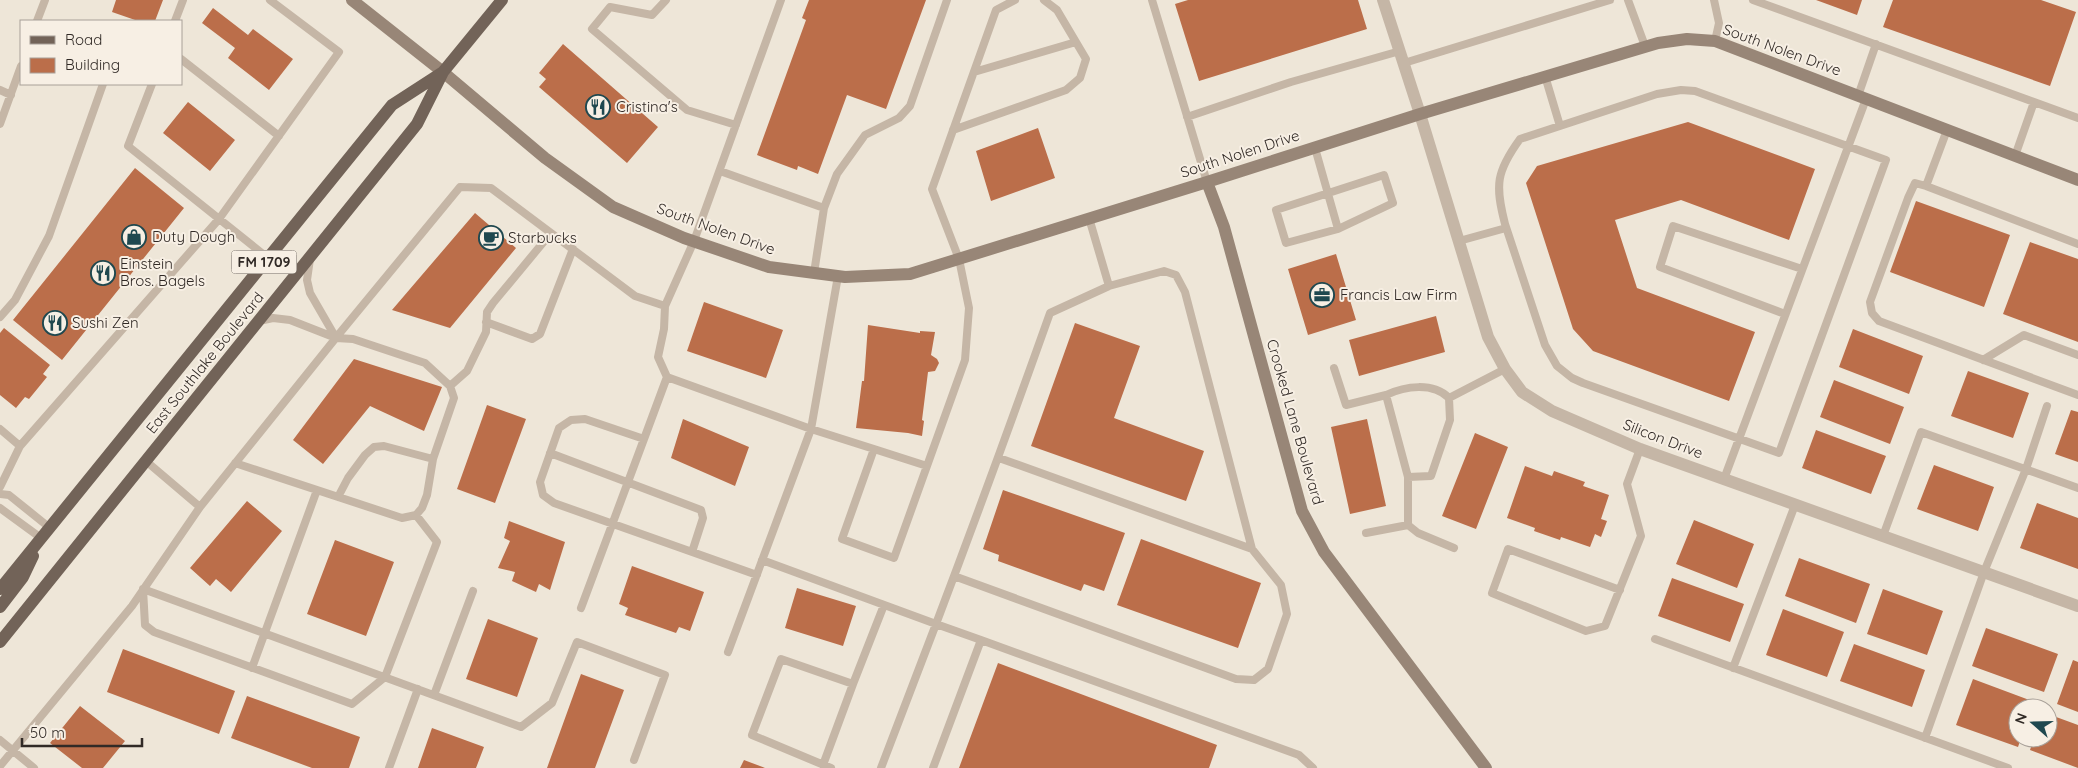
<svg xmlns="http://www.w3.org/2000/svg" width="2078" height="768" font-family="Quicksand,sans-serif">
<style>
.building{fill:#bb6e4a}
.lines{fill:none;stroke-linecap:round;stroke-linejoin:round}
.lane{stroke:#c5b6a6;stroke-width:8}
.street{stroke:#c5b6a6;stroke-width:12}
.secondary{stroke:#988677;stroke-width:12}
.primary{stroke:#726358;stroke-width:12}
.labels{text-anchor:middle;stroke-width:4;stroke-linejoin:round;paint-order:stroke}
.shield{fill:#f7efe4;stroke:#6c655f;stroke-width:1}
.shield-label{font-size:14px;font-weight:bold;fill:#312a26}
.street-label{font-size:15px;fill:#312a26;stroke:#f7efe4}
.poi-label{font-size:15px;fill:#312a26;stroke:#f7efe4;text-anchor:start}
</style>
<rect width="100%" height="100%" fill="#eee6d8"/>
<path class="building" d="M116 0H163L155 21H138L112 12Z
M809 0H926L886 109 847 95 818 174 798 166 797 170 757 155 806 20 802 18Z
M1188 0H1358L1367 29 1199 81 1175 4Z
M1816 0H1862L1857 15Z
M1893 0H2041L2076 12 2050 86 1883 27Z
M213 8 248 35 253 29 293 59 269 90 228 58 235 48 202 23Z
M563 44 658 127 627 163 539 87 546 79 539 73Z
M188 102 235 140 210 171 163 133Z
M1688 122 1815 169 1789 240 1681 200 1615 220 1637 288 1755 332 1729 401 1593 351 1573 329 1526 183 1537 166Z
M1038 128 1055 178 991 201 976 151Z
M135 168 184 208 62 360 13 320Z
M1916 201 2010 235 1984 307 1890 272Z
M475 213 516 248 450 328 392 310Z
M2030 242 2078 259V342L2003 314Z
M1336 254 1356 320 1308 335 1288 269Z
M704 302 783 330 766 378 687 351Z
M1436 316 1445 352 1359 376 1349 340Z
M1075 323 1140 346 1114 418 1204 451 1186 501 1031 446Z
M868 325 920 333V331L935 332 931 355 937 359 939 363 935 371 928 372 922 420 924 421 922 436 908 433 856 428 862 381H864Z
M4 328 50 365 43 374 47 377 29 399 25 397 16 408 0 395V333Z
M1853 329 1923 356 1909 394 1839 367Z
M354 359 442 387 424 431 370 406 323 464 293 440Z
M1968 371 2029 393 2013 438 1951 416Z
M1834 380 1904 407 1890 444 1820 417Z
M487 405 526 419 495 503 457 489Z
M2071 410 2078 412V462L2055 454Z
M683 419 749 447 735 486 671 458Z
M1367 419 1386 506 1350 514 1331 427Z
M1816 430 1886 456 1871 494 1802 468Z
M1475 433 1508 447 1476 529 1442 516Z
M1934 465 1994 487 1978 531 1917 509Z
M1525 466 1552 476 1554 471 1585 482 1583 486 1609 495 1601 519 1607 521 1601 537 1595 534 1590 547 1561 537 1560 540 1534 531 1535 528 1507 518Z
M1003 490 1125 533 1104 591 1084 584 1081 591 998 561 999 555 983 549Z
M247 501 282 531 231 592 216 579 210 586 190 568Z
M2037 503 2078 518V569L2020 548Z
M1694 520 1754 544 1737 588 1676 564Z
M509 521 565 542 550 590 539 584 536 592 512 581 515 572 498 568 510 541 504 538Z
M1141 539 1261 583 1238 648 1117 605Z
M335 540 394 562 366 636 307 614Z
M1799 558 1870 584 1856 623 1785 596Z
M632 566 704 592 690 631 679 627 676 633 625 615 628 608 619 604Z
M1672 578 1744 604 1730 642 1658 616Z
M797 588 856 606 843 646 785 628Z
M1883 589 1943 611 1927 655 1867 634Z
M1783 609 1844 632 1827 677 1766 655Z
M488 619 538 638 517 697 466 679Z
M1986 628 2058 654 2044 692 1972 666Z
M1854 644 1925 670 1912 707 1840 681Z
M123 649 235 691 219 734 107 692Z
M2073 660 2078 662V712L2057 704Z
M998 663 1217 745 1209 768H959Z
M581 674 624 690 595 768H547Z
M1973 679 2035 702 2032 708H2018V738H2021L2018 747 1956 725Z
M247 696 360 737 349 768H312L231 738Z
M80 706 125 741 103 768H82L50 743Z
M2048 714 2078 725V768L2030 750 2034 738H2048Z
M432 728 484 747 476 768H418Z
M744 760 765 768H740Z"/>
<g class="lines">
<path class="lane" d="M666 0 652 15 610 7 592 29 687 110 736 125
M1152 0 1207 182
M1628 0 1645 46
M1714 0 1719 23 1715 41
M1753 0 2078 118
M37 21 45 0
M175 21 183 0
M181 59 279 136
M1404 63 1610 0
M974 72 1076 42
M1545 76 1560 126
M152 84 128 146 268 258
M0 90 11 95
M1681 90 1695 91 1886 160 1779 453 1583 383 1572 378 1557 366 1545 345 1505 224C1495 185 1496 172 1520 139L1657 94Z
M1858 96 1876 44
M1187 117 1291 82 1400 51
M0 124 21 66
M953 130 1066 90 1080 78 1086 59 1057 10 1044 0
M1947 130 1926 186 1915 183 1908 198 1870 302 1872 313 1879 321 2078 395
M1315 148 1338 229
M2015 156 2034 102
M720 171 824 208
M1384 175 1393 203 1338 229 1286 243 1276 210Z
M1926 186 2078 244
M1089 218 1109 286
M1459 241 1506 228
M310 259 307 280 310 293 336 338
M814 273 824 208 837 174 865 135 899 118 910 106 947 0
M665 306 664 329 658 357 667 377 644 439 585 419 571 420 559 428 540 482 543 495 554 503 757 575
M1785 314 1660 267 1673 226 1802 269
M0 317 15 300 49 236 103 84
M486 322 532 339 540 334 573 249
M1983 360 2024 335 2078 355
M1334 368 1346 405 1386 395
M667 377 811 429 874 449
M450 386 467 371 486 332 487 312 493 303 551 233
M1449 398 1450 420 1431 476 1408 477 1386 395C1405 386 1433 382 1449 398L1505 369
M0 429 20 446
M550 453 701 510 703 518 692 552
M999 458 1252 549
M147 462 200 507
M235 463 402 518 416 515 422 508 427 495 433 459 454 398 450 386 425 363 353 339 336 338 290 320 273 318 259 321
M927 466 874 449 842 539 894 558 965 360 969 308 959 259 932 189 996 10 1015 0
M1724 479 1866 99
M0 487 20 446 219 219 339 52 270 0
M0 494 9 495 50 528
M338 497 348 478 365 455 374 447 384 446 433 459
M0 508 41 538
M416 515 437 542 385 677 352 704 154 632 145 625 143 589 521 727 552 703 577 642 665 675 634 760
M1408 525 1418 533 1454 548
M1366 533 1408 525V477
M1883 536 1921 432 2078 488
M762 560 936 624C975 521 1013 417 1050 313L1109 286 1164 271 1176 275 1185 292 1252 549 1281 585 1287 614 1268 669 1254 680 1236 679 954 576
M1620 590 1508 549 1492 593 1586 631 1605 626 1641 536 1627 484 1640 449
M581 608 644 439
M1655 639 2008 768
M981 640 1299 755 1313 768
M728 652 811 429 838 276
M252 668 317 490
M1733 668 1795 505
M434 695 473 591
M1925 738 1984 572 2026 469 2047 406
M0 740 34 768
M823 765 853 684
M0 766 132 606 200 507 339 334 460 187 491 188 635 296 665 306 694 241 781 0
M389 768 418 689
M831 768 752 735 781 659 853 684 884 605
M881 768 936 624 981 640 933 768"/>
<path class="street" d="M1383 0 1420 114 1488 337 1505 369 1522 392 1552 411 1640 449 2078 606"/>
<path class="secondary" d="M352 0 443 72 545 158 613 207 684 238 769 267 845 277 910 274 1207 182 1420 114 1658 43 1687 39 1715 41 2078 180
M1207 182 1224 227 1302 511 1324 552 1486 768"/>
<path class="primary" d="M0 589 392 105 443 72
M0 607 23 577 33 556
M0 642 417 124 443 72 502 0"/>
</g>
<defs>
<symbol id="restaurant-ring" viewBox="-11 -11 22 22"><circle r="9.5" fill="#f7efe4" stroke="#1f484f" stroke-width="1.5"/><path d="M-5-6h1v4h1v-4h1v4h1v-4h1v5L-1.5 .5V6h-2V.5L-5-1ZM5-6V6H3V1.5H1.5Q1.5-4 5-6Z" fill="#1f484f"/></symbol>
<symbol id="shop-ring" viewBox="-11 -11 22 22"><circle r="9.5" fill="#f7efe4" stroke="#1f484f" stroke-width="1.5"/><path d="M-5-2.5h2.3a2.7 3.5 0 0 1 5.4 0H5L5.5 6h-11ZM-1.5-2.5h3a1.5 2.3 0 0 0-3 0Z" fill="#1f484f"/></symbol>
<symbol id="cafe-ring" viewBox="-11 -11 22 22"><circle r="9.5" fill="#f7efe4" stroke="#1f484f" stroke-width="1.5"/><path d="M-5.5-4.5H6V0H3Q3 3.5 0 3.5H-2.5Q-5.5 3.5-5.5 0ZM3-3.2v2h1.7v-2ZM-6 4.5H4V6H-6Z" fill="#1f484f"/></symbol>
<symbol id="office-ring" viewBox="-11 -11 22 22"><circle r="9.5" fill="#f7efe4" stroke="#1f484f" stroke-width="1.5"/><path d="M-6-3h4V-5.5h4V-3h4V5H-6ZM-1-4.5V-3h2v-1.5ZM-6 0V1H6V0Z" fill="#1f484f"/></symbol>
</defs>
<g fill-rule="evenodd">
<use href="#restaurant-ring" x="584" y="93" width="28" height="28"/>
<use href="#shop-ring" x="120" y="223" width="28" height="28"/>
<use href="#cafe-ring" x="477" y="224" width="28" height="28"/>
<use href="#restaurant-ring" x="89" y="259" width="28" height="28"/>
<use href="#office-ring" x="1308" y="281" width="28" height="28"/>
<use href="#restaurant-ring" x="41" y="309" width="28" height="28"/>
</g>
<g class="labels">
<rect class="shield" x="231.5" y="250.5" width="65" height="23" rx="4"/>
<g class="shield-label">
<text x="264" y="267">FM 1709</text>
</g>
<g class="street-label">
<text transform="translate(1782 50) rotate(20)" y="5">South Nolen Drive</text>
<text transform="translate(1240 154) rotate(-18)" y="5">South Nolen Drive</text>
<text transform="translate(716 229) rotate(20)" y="5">South Nolen Drive</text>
<text transform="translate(205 363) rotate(-51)" y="5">East Southlake Boulevard</text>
<text transform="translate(1295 422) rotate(74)" y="5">Crooked Lane Boulevard</text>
<text transform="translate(1663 439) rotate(21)" y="5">Silicon Drive</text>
</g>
<g class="poi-label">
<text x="616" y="112">Cristina's</text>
<text x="152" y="242">Duty Dough</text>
<text x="508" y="243">Starbucks</text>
<text x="120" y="269">Einstein<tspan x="120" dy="17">Bros. Bagels</tspan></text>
<text x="1340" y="300">Francis Law Firm</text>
<text x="72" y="328">Sushi Zen</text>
</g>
</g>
<rect x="20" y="20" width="162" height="65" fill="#f7efe4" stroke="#a8a098"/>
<rect x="30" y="36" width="25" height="8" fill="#726358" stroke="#a8a098"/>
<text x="65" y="45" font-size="15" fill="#312a26">Road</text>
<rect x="30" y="58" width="25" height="15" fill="#bb6e4a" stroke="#a8a098"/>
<text x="65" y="70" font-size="15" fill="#312a26">Building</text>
<g transform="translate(2033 723) rotate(290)"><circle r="24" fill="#f7efe4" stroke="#a8a098"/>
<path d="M0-4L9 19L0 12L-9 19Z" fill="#1f484f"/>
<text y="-8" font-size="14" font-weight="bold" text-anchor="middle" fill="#312a26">N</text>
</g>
<path d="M22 738v8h120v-8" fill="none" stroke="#312a26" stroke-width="2.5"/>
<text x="30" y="738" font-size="15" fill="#312a26" stroke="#f7efe4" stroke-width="4" paint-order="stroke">50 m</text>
</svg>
